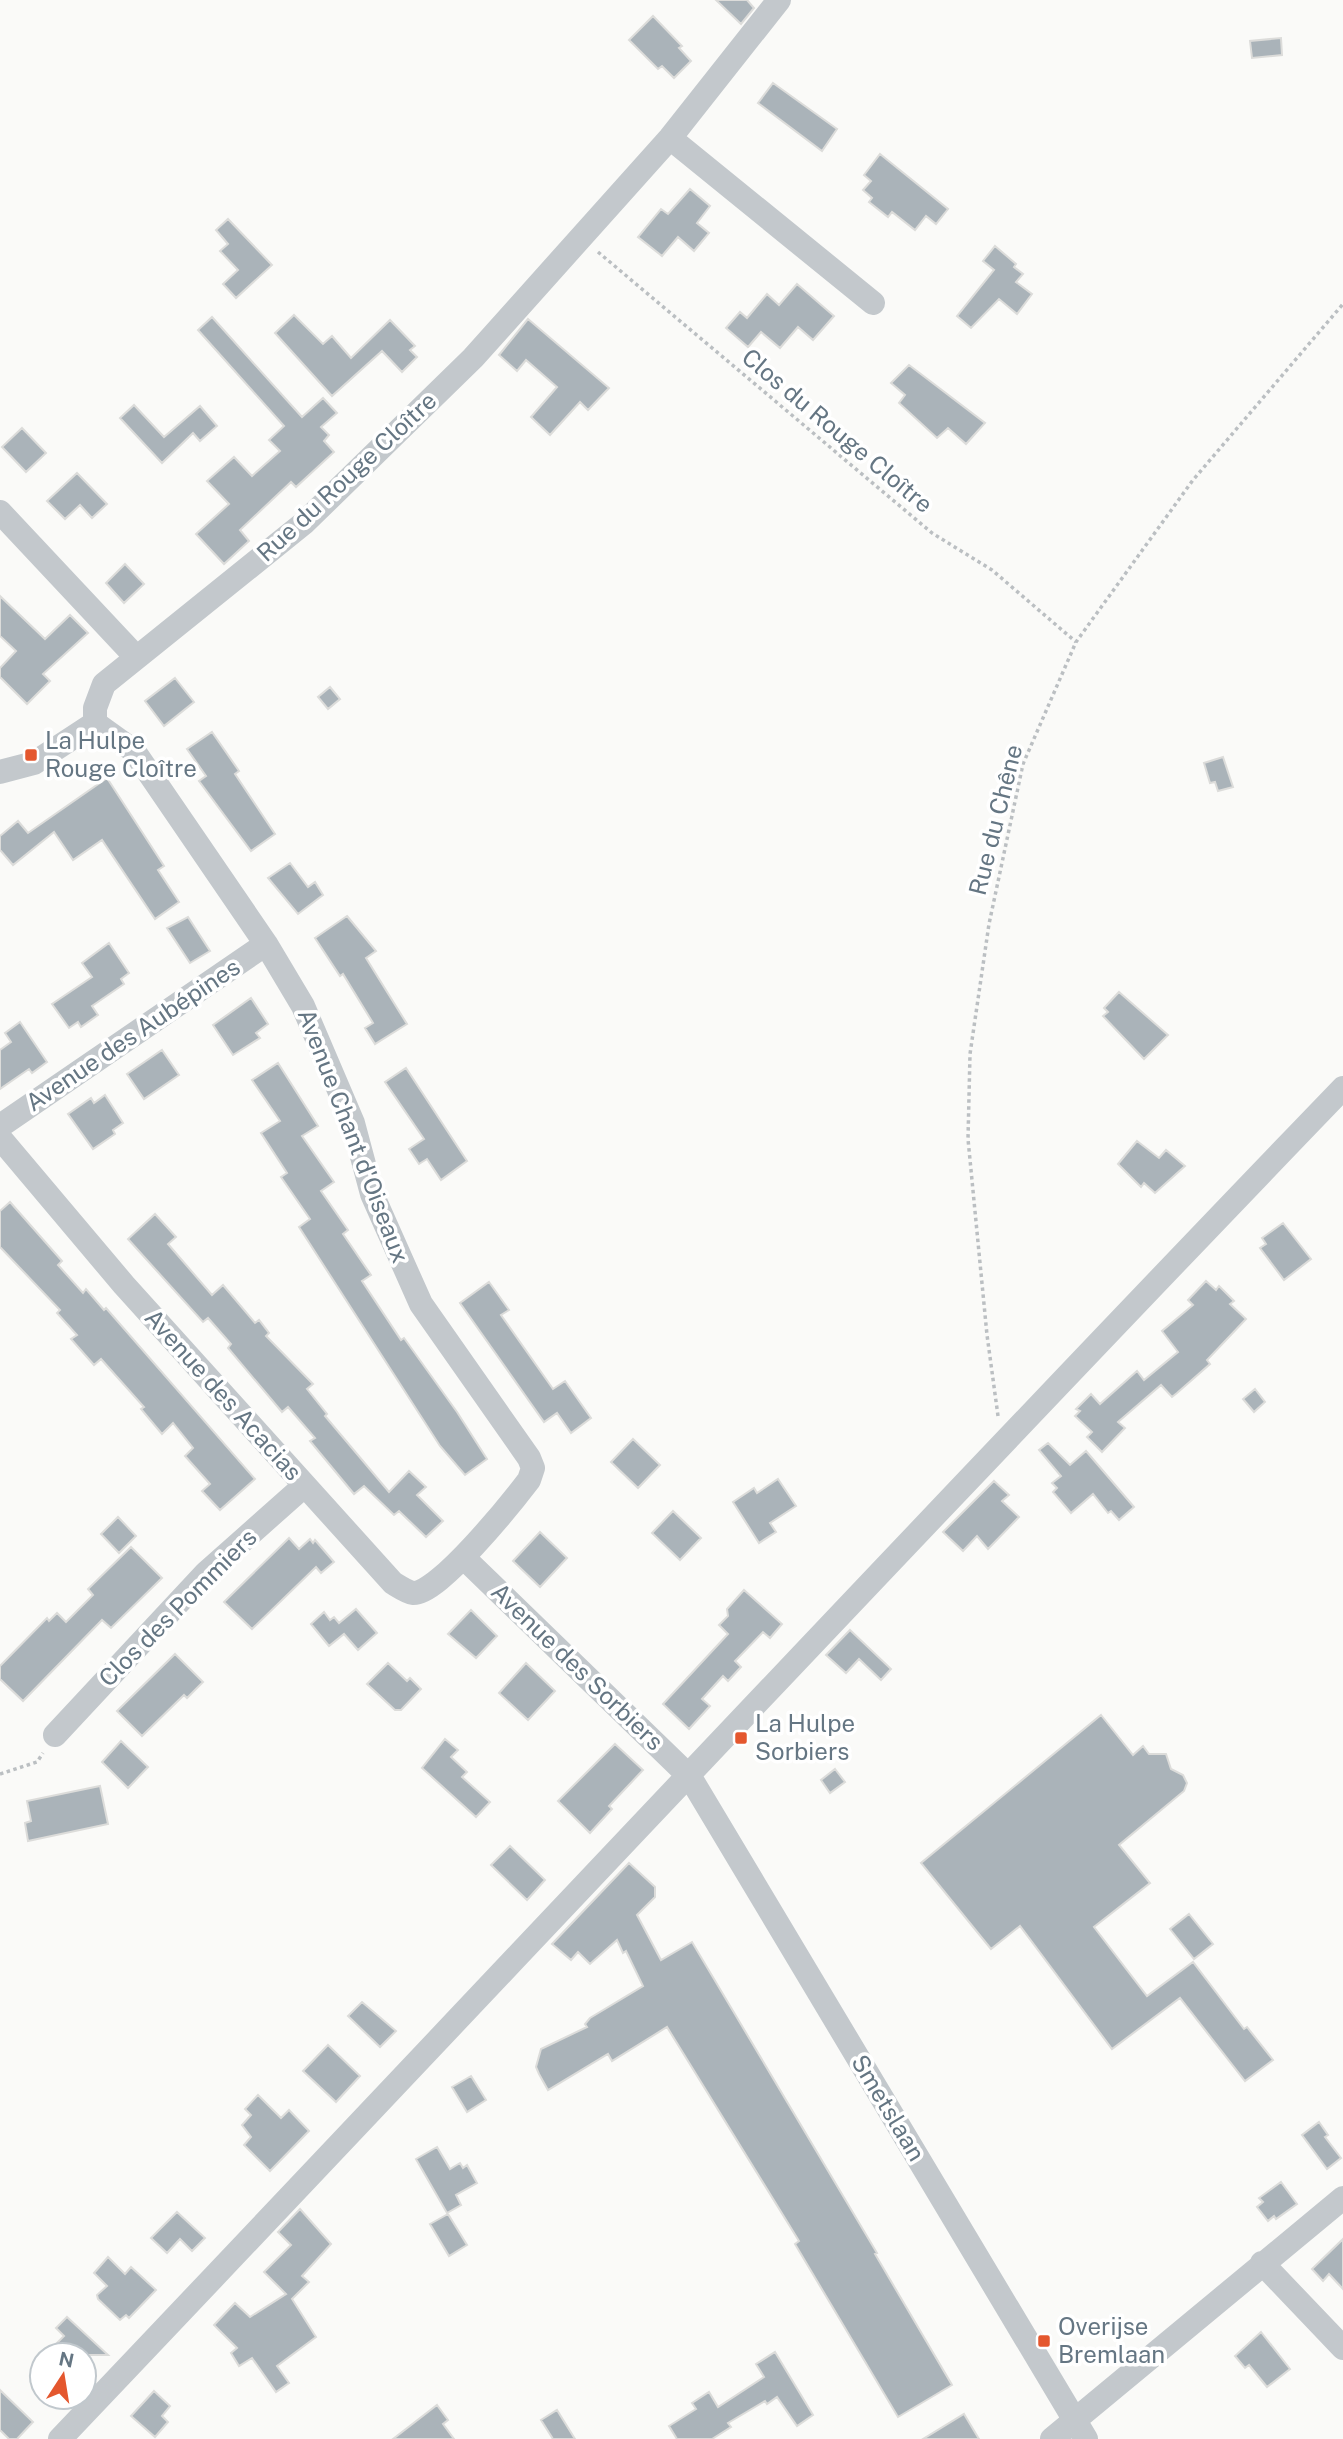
<svg xmlns="http://www.w3.org/2000/svg" width="1343" height="2439" font-family="'Public Sans',sans-serif">
<style>
.building{fill:#aab3b9;stroke:#dcdcda;stroke-width:2}
.lines{fill:none;stroke-linecap:round;stroke-linejoin:round}
.path{stroke:#bbbfc2;stroke-width:3.5;stroke-dasharray:3.5 3.5;stroke-linecap:butt}
.street{stroke:#c3c8cc;stroke-width:24}
.poi-dot{fill:#e4572e;stroke:#fff;stroke-width:2.5}
.labels{text-anchor:middle;stroke-width:7;stroke-linejoin:round;paint-order:stroke}
.street-label{font-size:24px;fill:#657683;stroke:#fff}
.poi-label{font-size:24px;fill:#657683;stroke:#fff;text-anchor:start}
</style>
<rect width="100%" height="100%" fill="#fafaf8"/>
<path class="building" d="M716 0H747L754 8 741 24Z
M653 16 682 46 679 48 691 61 674 78 662 66 658 69 629 40Z
M1281 38 1282 55 1252 58 1250 41Z
M773 83 837 129 822 151 758 103Z
M880 154 948 209 936 224 926 216 915 230 892 212 888 217 869 202 872 198 863 190 871 181 864 175Z
M690 189 710 206 697 223 709 233 694 251 678 237 662 256 638 237 661 209 668 214Z
M228 219 272 265 236 298 223 284 238 270 220 251 228 244 216 230Z
M995 246 1016 264 1014 267 1023 274 1016 282 1032 294 1017 314 999 299 971 328 957 316 994 270 983 261Z
M797 284 834 316 813 340 798 327 780 348 761 332 748 347 726 328 740 312 747 318 767 294 779 305Z
M294 315 323 344 332 336 351 358 390 320 415 346 410 350 417 357 402 372 382 351 332 396 275 333Z
M212 317 302 417 323 398 337 413 321 427 329 435 324 441 334 452 296 487 291 482 240 530 249 541 224 564 196 534 229 504 207 481 234 457 252 476 280 451 269 440 284 426 198 330Z
M528 319 609 388 588 410 580 402 550 435 531 417 557 387 526 360 517 371 499 355Z
M909 365 985 423 966 444 948 428 937 438 899 403 905 395 891 383Z
M134 405 164 437 200 406 217 426 200 441 193 433 162 463 120 418Z
M22 428 46 453 26 472 2 447Z
M77 473 107 504 92 518 80 505 65 519 47 501Z
M125 564 144 584 124 603 106 583Z
M0 596 45 639 70 615 88 633 43 674 50 681 27 704 0 677V668L16 651 0 636Z
M175 678 194 702 164 726 145 701Z
M330 687 340 699 328 709 318 697Z
M212 732 239 771 235 774 275 834 251 851 199 781 206 776 187 749Z
M1223 757 1233 787 1218 791 1215 782 1210 783 1204 763Z
M107 778 164 866 158 870 179 902 155 919 102 840 73 860 54 832 13 865 0 850V836L18 821 28 833Z
M290 863 308 887 315 882 323 895 298 914 268 878Z
M347 916 376 951 366 958 407 1024 375 1044 365 1028 373 1023 343 974 340 976 315 938Z
M188 917 210 951 190 963 167 928Z
M109 943 129 973 121 979 124 984 92 1006 98 1015 81 1027 78 1022 69 1028 52 1004 92 977 82 963Z
M1119 992 1168 1035 1144 1059 1103 1016 1108 1012 1104 1008Z
M251 998 268 1024 256 1033 260 1038 233 1055 213 1025Z
M20 1022 47 1062 32 1073 29 1069 0 1089V1050L11 1042 5 1033Z
M162 1050 179 1075 144 1099 127 1074Z
M278 1063 318 1126 302 1136 334 1182 321 1191 348 1230 343 1234 371 1275 362 1281 401 1340 404 1338 457 1412 487 1459 465 1475 440 1446 299 1227 310 1219 281 1177 287 1173 261 1133 280 1121 252 1080Z
M406 1068 467 1161 441 1180 427 1159 419 1164 409 1149 424 1139 385 1082Z
M105 1095 123 1123 113 1130 115 1134 93 1149 68 1114 91 1098 94 1103Z
M1137 1141 1159 1158 1166 1150 1185 1166 1155 1193 1144 1183 1141 1187 1118 1164Z
M10 1202 62 1261 58 1265 83 1293 86 1289 104 1310 106 1308 255 1479 220 1510 202 1491 210 1484 185 1456 193 1448 173 1423 162 1434 141 1409 144 1407 101 1359 94 1365 71 1339 77 1335 57 1313 60 1310 0 1247V1211Z
M155 1214 176 1237 168 1244 212 1295 223 1285 255 1323 259 1320 269 1333 266 1336 313 1384 307 1389 327 1414 325 1416 389 1492 409 1471 426 1487 417 1495 443 1521 426 1537 399 1511 394 1515 364 1486 354 1494 310 1441 315 1438 288 1407 282 1412 228 1348 231 1344 208 1318 203 1322 128 1239Z
M1283 1223 1311 1259 1284 1280 1260 1248 1266 1244 1262 1238Z
M1206 1281 1216 1290 1219 1286 1234 1301 1230 1304 1246 1319 1207 1360 1210 1364 1177 1393 1172 1397 1161 1385 1118 1422 1125 1428 1102 1452 1087 1437 1092 1432 1075 1416 1080 1411 1076 1409 1091 1394 1100 1404 1137 1371 1144 1380 1178 1352 1162 1331 1193 1305 1188 1300Z
M489 1282 509 1310 501 1315 553 1389 565 1381 591 1418 571 1433 557 1413 544 1422 460 1303Z
M1255 1389 1265 1402 1254 1412 1243 1399Z
M633 1439 660 1465 638 1488 611 1462Z
M1048 1443 1070 1465 1086 1451 1134 1507 1119 1520 1111 1511 1108 1513 1093 1494 1071 1513 1053 1492 1057 1488 1052 1483 1061 1476 1039 1450Z
M778 1479 796 1506 770 1523 776 1532 759 1543 733 1502 754 1488 757 1493Z
M994 1481 1009 1495 1002 1501 1019 1517 988 1549 977 1536 963 1551 943 1532Z
M673 1511 701 1538 680 1560 652 1533Z
M118 1517 136 1536 119 1553 101 1534Z
M540 1532 567 1558 540 1587 513 1561Z
M289 1538 299 1549 310 1539 313 1543 315 1540 334 1562 321 1573 316 1567 252 1629 224 1602Z
M131 1547 162 1578 111 1628 102 1620 23 1701 0 1679V1666L47 1618 49 1621 57 1613 66 1622 93 1595 88 1589Z
M744 1590 782 1624 770 1638 763 1632 735 1661 741 1667 728 1681 723 1676 702 1699 710 1706 689 1729 663 1704 728 1634 719 1625 728 1616 727 1609Z
M356 1609 377 1633 358 1650 344 1634 329 1646 311 1624 324 1612 330 1620 334 1617 339 1623Z
M471 1610 497 1636 476 1658 448 1634Z
M850 1630 891 1669 881 1680 859 1659 846 1673 826 1655Z
M175 1654 203 1682 187 1698 184 1695 142 1736 117 1711Z
M388 1663 407 1681 410 1678 421 1689 401 1710H395L367 1684Z
M526 1663 555 1691 528 1720 499 1693Z
M1101 1715 1133 1755 1143 1746 1149 1754H1166L1171 1769 1183 1775 1187 1783 1184 1791 1119 1845 1150 1883 1094 1927 1147 1996 1193 1962 1244 2029 1247 2027 1273 2060 1245 2081 1180 1998 1112 2049 1020 1926 991 1949 921 1863Z
M445 1739 458 1750 451 1757 467 1772 462 1777 490 1802 476 1817 422 1768Z
M121 1741 148 1767 128 1788 102 1762Z
M615 1744 643 1770 609 1806 612 1809 590 1833 558 1801Z
M835 1769 845 1782 830 1793 821 1780Z
M100 1786 108 1824 28 1841 25 1823 31 1821 27 1801Z
M510 1846 545 1880 527 1900 491 1865Z
M629 1863 655 1887V1897L637 1915 661 1960 692 1942 877 2253 875 2254 952 2385 898 2417 795 2244 799 2241 667 2027 612 2061 608 2054 548 2090 539 2074 536 2067 541 2049 587 2027 585 2024 590 2018 643 1986 626 1951 623 1953 617 1940 590 1964 578 1952 571 1960 552 1944Z
M1189 1914 1213 1944 1194 1959 1170 1929Z
M362 2002 396 2031 380 2047 348 2016Z
M328 2045 360 2076 336 2102 303 2071Z
M471 2076 486 2100 467 2112 452 2087Z
M258 2095 281 2118 289 2110 309 2131 270 2171 244 2145 251 2137 242 2125 251 2115 245 2109Z
M1319 2122 1328 2135 1325 2137 1341 2158 1327 2169 1302 2135Z
M437 2147 450 2169 460 2163 463 2168 467 2165 477 2183 456 2195 461 2205 447 2213 416 2159Z
M1281 2182 1297 2204 1276 2219 1274 2216 1268 2221 1257 2207 1263 2202 1259 2198Z
M300 2209 331 2244 302 2276 309 2282 292 2299 316 2337 277 2366 289 2383 276 2392 252 2358 239 2366 231 2353 237 2348 214 2325 235 2303 250 2317 286 2294 264 2272 291 2245 278 2232Z
M177 2212 205 2238 192 2251 180 2239 167 2253 151 2238Z
M448 2214 467 2245 449 2256 430 2224Z
M1343 2239V2289L1329 2274 1323 2281 1312 2269Z
M108 2257 125 2274 131 2267 156 2290 129 2318 126 2315 120 2320 98 2299 97 2295 107 2286 94 2273Z
M67 2317 108 2355H64L54 2346 64 2336 56 2328Z
M1261 2332 1290 2369 1267 2387 1249 2365 1245 2368 1235 2356Z
M775 2352 813 2415 797 2426 777 2397 767 2404 765 2401 728 2423 731 2427 712 2439H677L669 2426 696 2409 692 2403 709 2392 718 2407 764 2377 756 2364Z
M0 2390 33 2422 17 2439H9L0 2430Z
M154 2391 170 2406 162 2416 168 2422 155 2437 131 2416Z
M437 2405 448 2420 443 2424 454 2439H393Z
M557 2410 575 2439H553L541 2420Z
M964 2414 979 2439H923Z"/>
<g class="lines">
<path class="path" d="M598 252 932 533 992 570 1076 642
M998 1416 987 1335 968 1139 970 1054 989 924 1023 764 1076 642 1193 480 1343 304
M0 1774 37 1762 43 1753"/>
<path class="street" d="M670 138 873 303
M0 512 136 657
M95 723V708L104 684 304 523 473 358 670 138 779 0
M0 772 34 763 95 723
M0 1126 266 944
M0 1138 124 1285 393 1583C398 1586 407 1592 413 1593 438 1595 513 1501 529 1480L533 1468 529 1458 421 1304 372 1194 353 1123 303 1006 266 944 134 751 95 723
M463 1557 690 1777 1086 2439
M55 1735 206 1573 304 1486
M1262 2263 1343 2348
M60 2439C488 1989 912 1535 1343 1088
M1052 2439 1343 2198"/>
</g>
<g class="poi-dot">
<rect x="24" y="748" width="14" height="14" rx="3.5"/>
<rect x="734" y="1731" width="14" height="14" rx="3.5"/>
<rect x="1037" y="2334" width="14" height="14" rx="3.5"/>
</g>
<g class="labels">
<g class="street-label">
<text transform="translate(837 431) rotate(40)" y="8">Clos du Rouge Cloître</text>
<text transform="translate(347 477) rotate(-43)" y="8">Rue du Rouge Cloître</text>
<text transform="translate(996 820) rotate(-76)" y="8">Rue du Chêne</text>
<text transform="translate(133 1035) rotate(-34)" y="8">Avenue des Aubépines</text>
<text transform="translate(353 1136) rotate(69)" y="8">Avenue Chant d'Oiseaux</text>
<text transform="translate(223 1395) rotate(48)" y="8">Avenue des Acacias</text>
<text transform="translate(178 1608) rotate(-45)" y="8">Clos des Pommiers</text>
<text transform="translate(577 1667) rotate(44)" y="8">Avenue des Sorbiers</text>
<text transform="translate(888 2108) rotate(59)" y="8">Smetslaan</text>
</g>
<g class="poi-label">
<text x="45" y="749">La Hulpe<tspan x="45" dy="28">Rouge Cloître</tspan></text>
<text x="755" y="1732">La Hulpe<tspan x="755" dy="28">Sorbiers</tspan></text>
<text x="1058" y="2335">Overijse<tspan x="1058" dy="28">Bremlaan</tspan></text>
</g>
</g>
<g transform="translate(63 2376) rotate(12)"><circle r="33" fill="#ffffff" stroke="#c1c8cd" stroke-width="2"/>
<path d="M0-5L12 26L0 18L-12 26Z" fill="#e4572e"/>
<text y="-10" font-size="19" font-weight="bold" text-anchor="middle" fill="#657683">N</text>
</g>
</svg>
